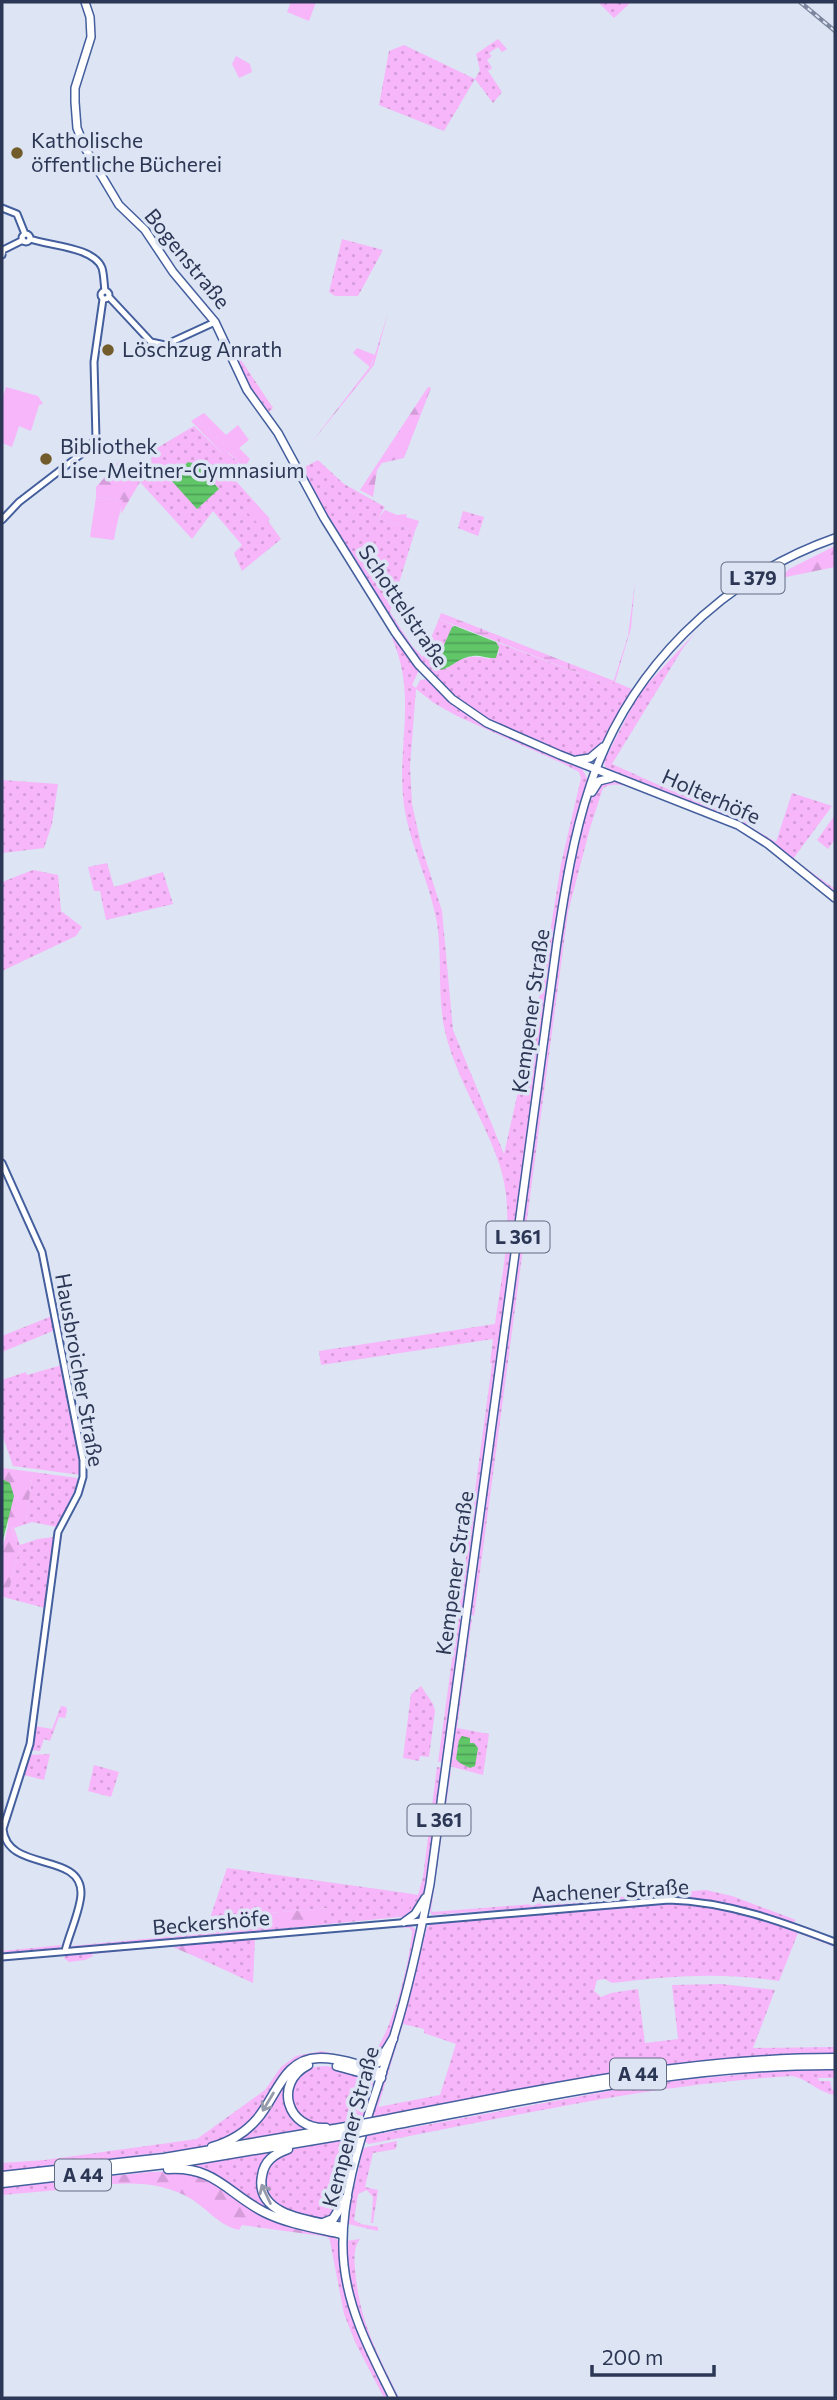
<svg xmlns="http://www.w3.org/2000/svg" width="837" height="2400" font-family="Commissioner,sans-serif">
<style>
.grass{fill:url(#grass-dots);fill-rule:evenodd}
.forest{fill:url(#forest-firs)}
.wetland{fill:url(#wetland-marsh)}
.green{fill:#f7b5fa}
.water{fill:url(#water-rules)}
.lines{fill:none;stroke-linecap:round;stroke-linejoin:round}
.minor-casing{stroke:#445f9e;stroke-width:9}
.major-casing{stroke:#445f9e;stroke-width:10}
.highway-casing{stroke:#445f9e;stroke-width:11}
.minor{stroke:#fff;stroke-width:5}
.major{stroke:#fff;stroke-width:7}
.highway{stroke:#fff;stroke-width:8}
.rail-casing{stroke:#7c869d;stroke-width:4.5}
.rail{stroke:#dde4f3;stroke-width:2;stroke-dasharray:5;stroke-linecap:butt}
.highway-bridge-casing{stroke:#445f9e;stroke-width:11;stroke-linecap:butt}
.highway-bridge{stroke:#fff;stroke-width:8}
.oneway{stroke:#959baa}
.poi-dot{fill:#725c2b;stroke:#dde4f3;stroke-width:2.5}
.labels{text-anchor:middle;stroke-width:7;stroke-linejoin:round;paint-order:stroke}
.shield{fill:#dde4f3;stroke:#606b84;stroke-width:2}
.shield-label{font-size:19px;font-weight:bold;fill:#2b3754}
.poi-label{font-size:21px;fill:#2b3754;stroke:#dde4f3;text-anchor:start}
.street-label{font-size:21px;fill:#2b3754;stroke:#dde4f3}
</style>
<defs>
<pattern id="grass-dots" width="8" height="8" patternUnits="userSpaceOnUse" patternTransform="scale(1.75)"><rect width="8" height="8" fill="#f7b5fa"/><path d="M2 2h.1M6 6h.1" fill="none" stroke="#d49cd8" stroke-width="1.8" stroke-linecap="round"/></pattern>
<pattern id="forest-firs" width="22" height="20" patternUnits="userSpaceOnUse" patternTransform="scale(1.75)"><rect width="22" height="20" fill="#f7b5fa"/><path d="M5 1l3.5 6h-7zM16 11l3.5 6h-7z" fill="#d49cd8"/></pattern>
<pattern id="wetland-marsh" width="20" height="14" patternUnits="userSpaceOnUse" patternTransform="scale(1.75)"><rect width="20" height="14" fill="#f7b5fa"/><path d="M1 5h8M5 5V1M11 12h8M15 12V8" fill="none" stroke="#d49cd8"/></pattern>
<pattern id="water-rules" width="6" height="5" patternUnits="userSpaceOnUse" patternTransform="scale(1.75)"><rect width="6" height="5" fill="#60c668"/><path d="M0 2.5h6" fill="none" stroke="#4fa258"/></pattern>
</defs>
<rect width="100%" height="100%" fill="#dde4f3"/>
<path class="grass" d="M598 2H631L614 18Z
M498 39 507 49 502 52 498 47 489 53 492 56 487 60 492 68 488 71 502 92 493 103 475 79 444 131 379 105 389 51 404 45 475 79 480 70 476 54Z
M342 239 383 250 358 296H335L329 292Z
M241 360 273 408 269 412 249 385 238 362Z
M194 426 224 455 227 452 244 468 235 480 270 519 268 521 281 539 242 571 234 553 242 545 213 511 192 539 140 482 151 470 152 451ZM196 464 219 489 197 508 170 479Z
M318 460 344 484 385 507 378 518 415 531 390 612 412 646 423 657 439 619 455 626 452 627 446 669C462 658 469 654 489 659L499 653 496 642 612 686 628 636 635 582 631 628 615 682 634 690 596 751C575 763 555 750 535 742 501 728 467 711 440 685 410 656 390 620 368 585 344 547 320 510 301 469Z
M463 511 484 517 478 536 458 528Z
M696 632 683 648 612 764 663 787 712 806 710 811 609 769 605 767 604 761 639 693Z
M394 635 419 670 412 685 416 688 420 680 428 679 452 702 582 769 588 780 575 829 465 1611 462 1612 459 1610 492 1364 490 1363 493 1339 321 1365 319 1351 495 1324C502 1272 516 1218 500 1166 486 1123 459 1083 447 1039 436 1001 443 961 437 923 430 882 410 846 404 805 396 745 418 698 392 638ZM416 689 434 703 457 716 564 764 579 772 581 778 561 864 541 989 504 1154 453 1030 442 911 421 845 412 804 410 766Z
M2 780 58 784 52 824 44 848 2 853Z
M611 780 659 797C643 792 619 778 603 788L590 828 568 912 474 1616 469 1613 564 910 585 815 596 787 598 784Z
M792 793 832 806 793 859 835 889V896L809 874 712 812 714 807 748 822 747 825 776 842Z
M835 815V839L828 849 817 840Z
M107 863 114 887 163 872 173 904 106 920 100 891H94L88 867Z
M33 870 58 875 61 911 82 927 76 936 2 971V882Z
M52 1316 55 1330 2 1352V1336Z
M62 1365 80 1459 81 1475 13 1466 2 1434V1380L26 1372 27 1375Z
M33 1472 77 1478 79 1481 57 1527 32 1522 14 1528 20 1545 38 1539 54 1537 45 1608 7 1598 19 1551 11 1526 26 1521Z
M458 1616 463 1623 444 1761 438 1762Z
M472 1619 457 1728 489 1734 483 1775 449 1766 468 1621Z
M421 1686 433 1704 435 1711 429 1757 420 1756 419 1761 403 1758 411 1694Z
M61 1706 66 1707 67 1710 65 1718 59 1717 50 1741 44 1739 40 1751 31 1750 35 1726 52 1729Z
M50 1754 44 1780 24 1775 30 1755Z
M94 1765 119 1772 111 1797 88 1791Z
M437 1767 444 1768 426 1887 421 1899 409 1916 78 1949 71 1946 322 1922 328 1908 210 1918 227 1868 406 1893 396 1917H402L418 1895 423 1877Z
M451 1771 431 1910 433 1912 706 1890 732 1896 796 1920 792 1924C748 1907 706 1898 659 1898L432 1915 429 1908 448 1774Z
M658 1902C727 1903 772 1921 835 1945V1947L798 1933 779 1981C717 1972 673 1976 612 1983L605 1979 597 1980 594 1991 601 1997 611 1993 638 1989 645 2043 678 2039 672 1985 721 1984 775 1990 753 2048 835 2047V2055L767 2056 645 2068 373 2117 427 1927 433 1923ZM403 2024 424 2029V2033L456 2044 440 2095 378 2107Z
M397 1926H411L416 1930V1933C410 1961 395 2050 373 2065L301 2060 248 2124 237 2133 213 2144 190 2149 2 2172V2163L45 2160 197 2139 265 2090 281 2067 296 2056 322 2051 364 2061C389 2050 411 1958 412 1931L410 1928 394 1927 255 1939 253 1983 203 1960 208 1943 92 1954 93 1956 85 1960 69 1962 64 1958 66 1954Z
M62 1945 58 1949 2 1954V1951Z
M323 2059 359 2067V2070C345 2066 330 2059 316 2061 276 2068 278 2116 313 2129L226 2144C237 2137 248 2131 257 2121 281 2094 281 2062 323 2059Z
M327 2066 373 2078 374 2087 366 2118C348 2122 325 2130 307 2122 291 2115 285 2088 296 2075 304 2066 317 2067 327 2066Z
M788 2070H835V2078H818L819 2081H830L832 2090H835V2095C819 2093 808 2079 792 2076 649 2084 510 2117 369 2144L365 2142 367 2136 651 2083Z
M359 2138 343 2194 333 2217 319 2220 282 2209 267 2195 264 2184 269 2164 286 2152 298 2148Z
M397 2141 396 2149 373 2153 365 2187 378 2190 373 2223H371L373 2197 367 2190 358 2194 354 2220 361 2224 378 2227V2231L348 2224 347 2218 363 2148Z
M274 2152 266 2161 261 2190 285 2215H279L185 2166Z
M68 2181 69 2189 2 2195V2188Z
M322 2233 333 2235 338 2241 347 2302 368 2354 390 2398H384L356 2344 344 2314 330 2241 328 2237 322 2236Z
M360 2239C354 2247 354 2257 355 2269 359 2321 377 2352 399 2398H395C369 2344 349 2303 346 2241Z"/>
<path class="forest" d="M388 313 374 365 308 447 372 364Z
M428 387 431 388 404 458 382 463 377 470 373 497 360 490Z
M120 460 140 482 121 514 122 500 96 497V487Z
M835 546V567L781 578 789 569Z
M2 1468 33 1472 26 1521 11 1527 19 1551 7 1598 2 1596V1551L8 1526Z
M406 1893 418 1895 403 1917H396Z
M329 1908 322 1923 204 1933 210 1918Z
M208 1943 203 1960 173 1947Z
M187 2171 202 2175 268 2217 322 2233V2236L242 2225 239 2230C220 2226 208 2210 193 2200 154 2176 111 2184 69 2189L68 2181 150 2172Z"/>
<path class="wetland" d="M441 613 614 681 612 686 439 619Z"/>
<path class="green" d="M291 2H316L309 21 287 12Z
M236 56 250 64 252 72 239 78 232 64Z
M357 348 375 355 370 367 353 353Z
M6 387 38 396 43 404 39 405 31 431 19 426 12 447 2 443V399Z
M204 413 226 435 238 425 249 440 239 448 250 459 244 468 228 452 224 455 191 421Z
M96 497 123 500C120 514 116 525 114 540L90 537Z
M252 500 269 518 260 526 243 508Z
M385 510 397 515 407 514 406 517 419 521 415 531 378 518Z"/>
<path class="water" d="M188 462 196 464 219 489 197 509 170 479Z
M455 626 496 642 499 647 496 658C488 659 481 655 473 656 460 657 452 667 441 670L436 663 452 627Z
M2 1479 10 1483 14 1496 3 1540 2 1561Z
M462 1736 470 1738V1743H474L478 1748 475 1766 470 1768 460 1763 456 1759 459 1740Z"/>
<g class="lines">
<defs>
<path id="minor" d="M2 208 17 214 25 234
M22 238a4 4 0 1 1 8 0a4 4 0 1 1-8 0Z
M30 239C50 246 94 247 102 268 104 275 104 284 105 291
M2 255 3 250 23 240
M101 295a4 4 0 1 1 8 0a4 4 0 1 1-8 0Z
M109 297 151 342 165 345 215 322
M2 520 19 502 80 455 96 439 94 362 103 299
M2 1163 42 1252 83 1460V1477L78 1494 58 1532 30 1744 3 1829C7 1873 81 1851 81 1893 81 1909 69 1934 65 1951
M2 1957 669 1900C728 1902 780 1921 835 1942"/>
<path id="major" d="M85 2 90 17 91 37 75 88V102L77 128 85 148 119 205 145 230 173 272 215 322 247 390 278 433 324 518 395 632 418 664 452 699 487 723 560 755 738 825 768 844 835 898
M577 760 590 758 603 747
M592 792 599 781 611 778
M404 1922 415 1914 425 1898
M393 2398C372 2355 349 2313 344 2265 336 2192 372 2108 393 2039 409 1988 420 1936 430 1884L557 942C565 889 573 837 590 786 628 670 721 578 835 538"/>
<path id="highway" d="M308 2065C273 2083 287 2130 326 2128
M337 2066 381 2078
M367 2067 379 2062 393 2039
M384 2120C533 2091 683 2058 835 2058
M383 2127C532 2099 683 2064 835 2065
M212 2147C229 2142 245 2133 257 2119 277 2096 283 2059 319 2058 339 2057 364 2066 382 2073
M288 2149C274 2154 264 2161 262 2176 254 2217 315 2221 342 2227
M168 2169C215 2166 227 2193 264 2212 288 2224 316 2228 342 2234
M2 2176 164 2158 346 2127
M2 2183 183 2162 350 2134
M323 2223 333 2219 347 2197"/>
</defs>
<use href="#minor" class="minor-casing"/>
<use href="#major" class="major-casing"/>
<use href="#highway" class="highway-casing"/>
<use href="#minor" class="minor"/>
<use href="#major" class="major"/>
<use href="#highway" class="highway"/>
<defs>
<path id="rail" d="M800 2 835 31"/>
</defs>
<use href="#rail" class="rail-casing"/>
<use href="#rail" class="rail"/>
<defs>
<path id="highway-bridge" d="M346 2127 384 2120
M350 2134 383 2127"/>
</defs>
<use href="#highway-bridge" class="highway-bridge-casing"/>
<use href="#highway-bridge" class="highway-bridge"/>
</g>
<defs><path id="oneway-shaft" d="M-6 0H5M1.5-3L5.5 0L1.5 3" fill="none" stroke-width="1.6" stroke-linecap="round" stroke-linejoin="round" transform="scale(1.75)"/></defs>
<g class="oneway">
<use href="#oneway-shaft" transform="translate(268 2102) rotate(121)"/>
<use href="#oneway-shaft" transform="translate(266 2194) rotate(-115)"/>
</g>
<g class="poi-dot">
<circle cx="17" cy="153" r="7"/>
<circle cx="108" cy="350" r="7"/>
<circle cx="46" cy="459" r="7"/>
</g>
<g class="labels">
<g class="shield">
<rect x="721.5" y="562.5" width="63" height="31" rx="5"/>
<rect x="486.5" y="1221.5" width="63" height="31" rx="5"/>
<rect x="407.5" y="1804.5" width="63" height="31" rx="5"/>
<rect x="610" y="2058.5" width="56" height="31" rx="5"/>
<rect x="55" y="2159.5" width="56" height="31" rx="5"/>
</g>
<g class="shield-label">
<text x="753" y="585">L 379</text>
<text x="518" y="1244">L 361</text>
<text x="439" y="1827">L 361</text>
<text x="638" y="2081">A 44</text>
<text x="83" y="2182">A 44</text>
</g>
<g class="poi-label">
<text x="31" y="148">Katholische<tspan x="31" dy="24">öffentliche Bücherei</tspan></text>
<text x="122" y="357">Löschzug Anrath</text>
<text x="60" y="454">Bibliothek<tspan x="60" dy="24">Lise-Meitner-Gymnasium</tspan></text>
</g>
<g class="street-label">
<text transform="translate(187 259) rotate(51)" y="7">Bogenstraße</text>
<text transform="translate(403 606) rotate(56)" y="7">Schottelstraße</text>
<text transform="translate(711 797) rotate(24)" y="7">Holterhöfe</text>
<text transform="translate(531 1011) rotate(-82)" y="7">Kempener Straße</text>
<text transform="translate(79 1370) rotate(80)" y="7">Hausbroicher Straße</text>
<text transform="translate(455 1573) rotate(-82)" y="7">Kempener Straße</text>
<text transform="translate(610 1891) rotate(-3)" y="7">Aachener Straße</text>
<text transform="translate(211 1923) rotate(-5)" y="7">Beckershöfe</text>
<text transform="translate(351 2127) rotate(-75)" y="7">Kempener Straße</text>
</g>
</g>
<rect width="837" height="2400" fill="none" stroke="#2b3754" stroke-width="7"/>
<path d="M592 2365v10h122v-10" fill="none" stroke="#2b3754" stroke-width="3.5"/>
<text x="602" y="2365" font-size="21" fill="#2b3754" stroke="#dde4f3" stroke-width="5" paint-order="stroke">200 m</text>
</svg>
